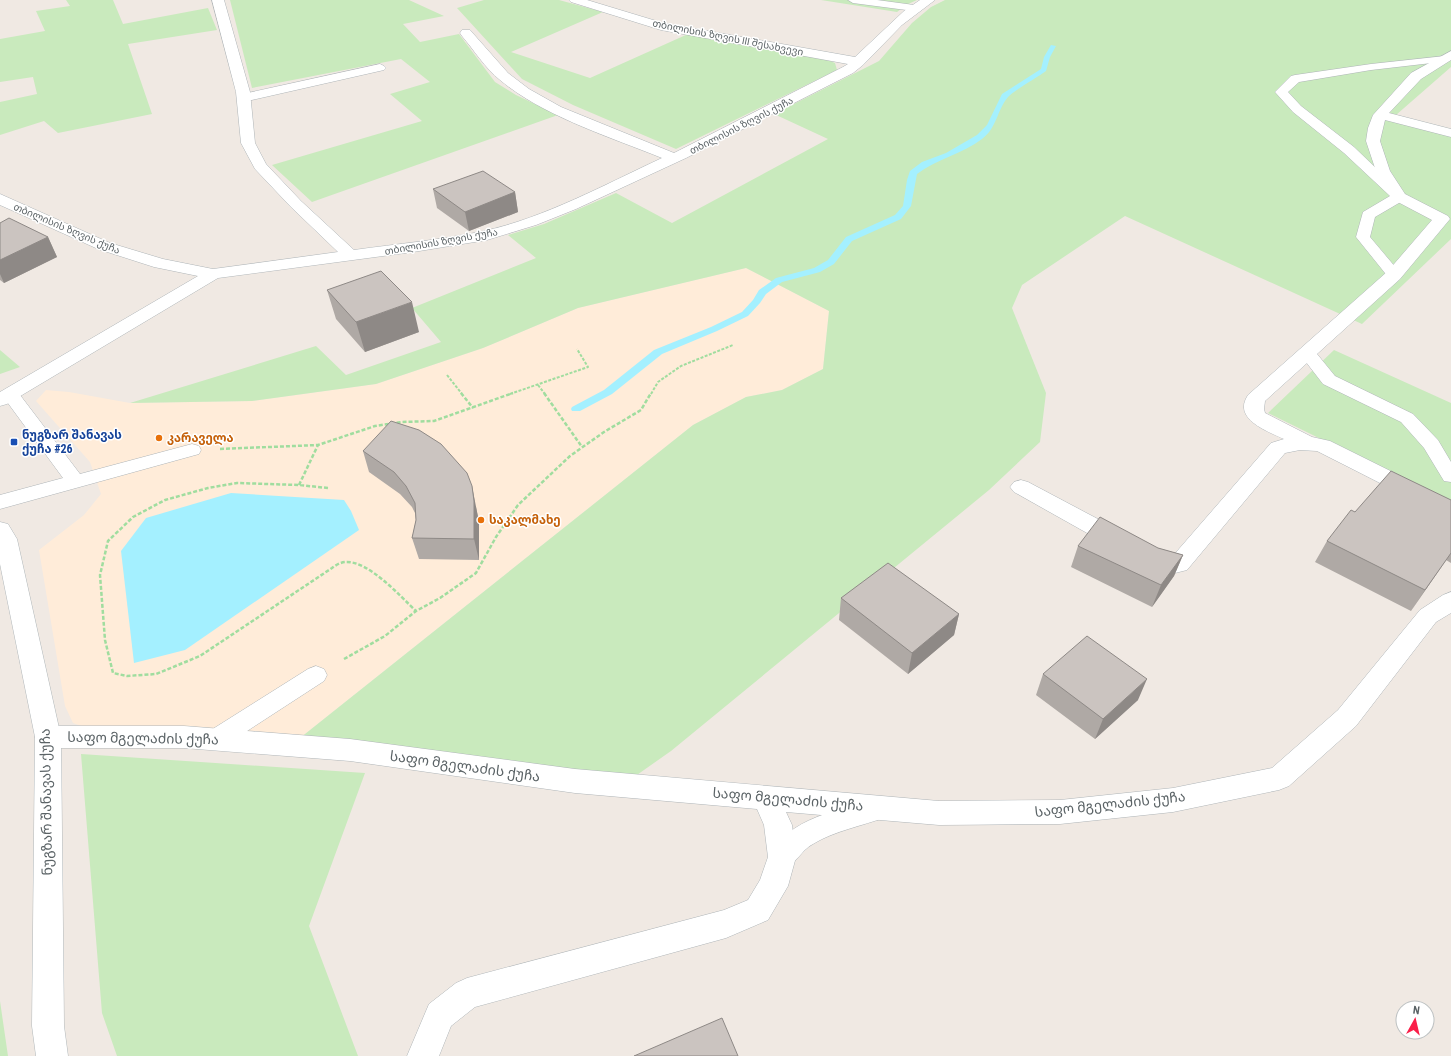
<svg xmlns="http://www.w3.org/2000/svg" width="1451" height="1056" font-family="'Roboto Condensed','Noto Sans Georgian',sans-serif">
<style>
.commercial{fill:#ffecd9}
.green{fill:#c9eabd}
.water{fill:#a4f0ff}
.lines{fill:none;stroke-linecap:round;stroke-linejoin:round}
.stream{fill:#a4f0ff;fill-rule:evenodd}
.lane-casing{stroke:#afb5b8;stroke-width:1}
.street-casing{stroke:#afb5b8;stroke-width:1}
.secondary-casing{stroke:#b0b7ba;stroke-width:1}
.path-far1{stroke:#a0dd9f;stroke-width:2;stroke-dasharray:3 1.5;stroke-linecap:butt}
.path{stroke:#a0dd9f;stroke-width:2.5;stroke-dasharray:4 2;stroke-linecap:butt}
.lane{fill:#fff;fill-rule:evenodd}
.street{fill:#fff;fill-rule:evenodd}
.secondary{fill:#fff;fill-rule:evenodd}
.wall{fill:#afa9a5}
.shaded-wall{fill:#8e8986}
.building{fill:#cbc4c0;stroke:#8e8986}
.food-dot{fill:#e8710a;stroke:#fff;stroke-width:1.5}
.transit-dot{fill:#1a4fb4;stroke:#fff;stroke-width:1.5}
.labels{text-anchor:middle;stroke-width:3;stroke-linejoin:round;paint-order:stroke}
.far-street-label{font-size:10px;fill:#5b6366;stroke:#fff}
.transit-label{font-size:12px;font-weight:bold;fill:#164399;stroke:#fff;text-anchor:start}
.food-label{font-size:12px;font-weight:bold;fill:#c56008;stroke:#fff;text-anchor:start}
.near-street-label{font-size:14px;fill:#5b6366;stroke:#fff}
</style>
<rect width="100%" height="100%" fill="#f0e9e3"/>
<path class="commercial" d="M746 268 829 311 823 369 782 390 746 397 693 425 300 738 84 727 73 723 65 706 39 550 84 515 101 494 90 462 36 401 46 390 69 392 130 403 252 401 376 384 483 348 578 308Z"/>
<path class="green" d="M66 0H113L123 24 208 8 217 30 128 44 152 114 58 133 44 121 0 135V102L37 94 33 77 0 82V39L45 31 36 11 70 6Z
M230 0H409L444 16 403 24 420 42 459 34 495 82 516 95 558 115 312 202 272 165 422 121 390 94 430 82 401 59 252 88Z
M484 0H559L603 12 511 52 590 78 688 34 826 59 835 63 837 70 676 149 573 105 522 79 457 8Z
M821 0H917L906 5 897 12Z
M945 0H1451V67L1396 115 1451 129V239L1362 324 1125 216 1022 285 1012 308 1046 393 1040 442 989 490 671 751 634 777 300 738 693 425 746 397 782 390 823 369 829 311 746 268 578 308 483 348 376 384 252 401 130 403 316 346 346 375 441 342 412 308 536 258 508 235 544 224 616 193 672 223 828 139 774 114 879 61 912 23 931 7Z
M0 350 20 367 0 374Z
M1334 350 1451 403V503L1268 413Z
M81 754 365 773 309 926 358 1056H117L102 1013Z
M0 1001 8 1056H0Z"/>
<path class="water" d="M231 493 344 500 351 511 359 530 185 650 134 663 121 551 146 518Z"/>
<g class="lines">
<path class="stream" d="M1051 45 1056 46 1050 57 1046 71C1038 77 1013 91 1008 97 997 110 997 128 982 139 962 154 937 159 917 174L911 206 901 219 852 241 834 264 820 272 782 282 766 294 760 303 748 316 717 331 662 354 612 394 580 411H572L571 409 572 407 604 390 654 350 711 327 742 312 753 300 759 290 776 278 814 268 828 260 846 237 895 215 903 206 907 180 910 171 922 162 946 153 977 135 987 125 1002 94 1041 69 1044 57Z"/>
<defs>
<path id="lane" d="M848 0H877L914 5 919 8 914 11 853 3Z
M1445 56 1449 57 1451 59 1449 61 1371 70 1299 82 1288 92 1301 106 1354 147 1406 197 1404 200 1375 217 1370 237 1402 275 1399 278 1394 280 1389 278 1356 237 1363 212 1390 196 1344 153 1293 112 1275 92 1291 76 1295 75 1371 64Z
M380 64 384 66 386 68 384 70 243 102 239 101 237 98 239 95 243 94Z
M1307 348 1313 349 1335 376 1413 414 1438 440 1451 462V482L1444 481 1424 448 1401 422 1323 384 1299 353 1301 349Z
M11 390 17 391 80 474 192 444 199 446 201 450 199 454 0 509V495L63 478 2 395 5 391Z
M316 666 324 669 327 675 324 681 224 746 216 749 208 746 204 739 208 732 308 669Z
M877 798 886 801 890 809 886 817C862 826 834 831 813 844 800 851 798 863 782 869L773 865 769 857C787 818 840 810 877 798Z"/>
<path id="street" d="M212 0H224L250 92 255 143 266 164 301 201 354 250C397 244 441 240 484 231 544 218 606 184 662 158 610 137 543 116 500 80 485 68 474 50 462 36L460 33 462 30H470L508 73 529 89 561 107 674 153 843 67 848 64 661 30 571 2 569 0H587L663 23 855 57 904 11 920 0H935L902 25 863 65 853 73 686 158 576 209 536 225 487 240 413 252 218 278 7 404 0 406V392L198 276 154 267 98 249 0 205V194L110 243 163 259 213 269 338 252 291 207 255 169 241 143 236 92Z
M1451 51V60L1421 79 1389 113 1451 129V137L1385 120 1380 141 1390 171 1405 194 1448 216 1450 219 1400 279 1265 401 1264 409 1265 413 1312 437 1330 441 1451 501V518L1443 515 1317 451 1300 450 1285 453 1187 570 1171 574 1144 565 1141 559 1144 553 1152 551 1172 557 1271 443 1284 439C1267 431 1232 419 1248 395L1388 271 1432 220 1394 200 1376 171 1366 141 1368 128 1373 115 1411 73Z
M1021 480 1028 482 1128 535 1131 541 1128 547 1120 549 1112 547 1014 492 1010 487 1014 482Z
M1451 592V613L1436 622 1356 726 1289 786 1279 790 1173 812 1060 824 939 825 786 812 792 825 796 857 788 886 768 920 726 938 475 1007 451 1026 439 1056H407L429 1004 456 983 467 978 724 910 748 900 760 880 768 857 764 825 757 809 575 793 350 761 184 748H48L39 745 35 737 39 729 48 726H184L350 739 575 769 939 801 1060 800 1173 788 1272 768 1338 710 1420 610 1443 595Z"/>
<path id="secondary" d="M0 522 8 524 17 539 61 737 64 1026 68 1056H36L32 1026 35 737 0 564Z"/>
</defs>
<use href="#lane" class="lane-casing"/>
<use href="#street" class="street-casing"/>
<use href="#secondary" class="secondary-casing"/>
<path class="path-far1" d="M447 375 462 394
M538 385 545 394
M510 394 588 367 577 349
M651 394 658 382 681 366 733 345"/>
<path class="path" d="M461 393 473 408
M544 393 582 447
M220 449 318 445 375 426 402 422 434 421 513 393
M299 485 318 445
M328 488 299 485 237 483 208 488 165 500 133 517 108 541 100 575 105 640 113 673 127 676 156 674 200 656 332 568C336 565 341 562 346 562 369 561 400 596 416 611
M344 659 385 636 416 611 440 598 476 573 496 537 518 505 570 456 604 432 641 410 651 393"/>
<use href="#lane" class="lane"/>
<use href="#street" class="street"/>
<use href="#secondary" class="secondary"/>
</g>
<path class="wall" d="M433 189 515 192 518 212 469 231 437 208Z
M0 223 48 237 57 257 4 283 0 280Z
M327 290 419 332 365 352 336 319Z
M363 451 476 507 479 522V560L419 559 412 538 416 520 415 513 412 507 400 494 369 472Z
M1451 500V563L1446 560 1411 611 1315 562 1327 541 1355 512Z
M1078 546 1158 548 1183 555 1174 576 1152 607 1071 567Z
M841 598 959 614 954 635 908 674 839 620Z
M1043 674 1138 700 1095 739 1036 695Z"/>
<path class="shaded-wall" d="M515 192 518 212 469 231 465 212Z
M48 237 57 257 4 283 0 274V260Z
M412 302 419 332 365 352 356 322Z
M472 486 479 522V560L474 539Z
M1451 553 1446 560 1411 611 1425 590Z
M1183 555 1174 576 1152 607 1161 585Z
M959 614 954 635 908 674 912 653Z
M1147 679 1138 700 1095 739 1103 719Z"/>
<path class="building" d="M483 171 515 192 465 212 433 189Z
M9 218 48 237 0 260V223Z
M381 271 412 302 356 322 327 290Z
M391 421 419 430 441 444 467 473 472 486 474 501V539L412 538 416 520 415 503 406 486 394 472 363 451Z
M1391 471 1451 500V553L1425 590 1327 541 1351 510 1355 512Z
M1100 517 1158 548 1183 555 1161 585 1078 546Z
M888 563 959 614 912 653 841 598Z
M1087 636 1147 679 1103 719 1043 674Z
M722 1018 738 1056H634Z"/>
<g class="food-dot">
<circle cx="159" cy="438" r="4"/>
<circle cx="481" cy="520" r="4"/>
</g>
<rect class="transit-dot" x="10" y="438" width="8" height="8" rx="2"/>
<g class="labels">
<g class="far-street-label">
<text transform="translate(728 37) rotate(11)" y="4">თბილისის ზღვის III შესახვევი</text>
<text transform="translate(741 125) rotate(-27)" y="4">თბილისის ზღვის ქუჩა</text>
<text transform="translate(67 228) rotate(23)" y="4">თბილისის ზღვის ქუჩა</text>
<text transform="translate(441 241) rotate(-10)" y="4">თბილისის ზღვის ქუჩა</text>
</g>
<g class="transit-label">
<text x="22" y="439">ნუგზარ შანავას<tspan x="22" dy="14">ქუჩა #26</tspan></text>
</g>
<g class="food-label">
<text x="167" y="442">კარაველა</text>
<text x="489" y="524">საკალმახე</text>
</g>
<g class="near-street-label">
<text transform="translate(143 738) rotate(1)" y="5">საფო მგელაძის ქუჩა</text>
<text transform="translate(465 766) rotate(8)" y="5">საფო მგელაძის ქუჩა</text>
<text transform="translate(788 799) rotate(5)" y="5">საფო მგელაძის ქუჩა</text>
<text transform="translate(46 802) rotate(-91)" y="5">ნუგზარ შანავას ქუჩა</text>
<text transform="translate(1110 804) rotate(-6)" y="5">საფო მგელაძის ქუჩა</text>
</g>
</g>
<g transform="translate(1415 1020) rotate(8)"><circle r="19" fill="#ffffff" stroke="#bdc1c2"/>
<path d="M0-3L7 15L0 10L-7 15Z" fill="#fa1f49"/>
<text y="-6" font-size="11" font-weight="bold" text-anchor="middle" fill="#5b6366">N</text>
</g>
</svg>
